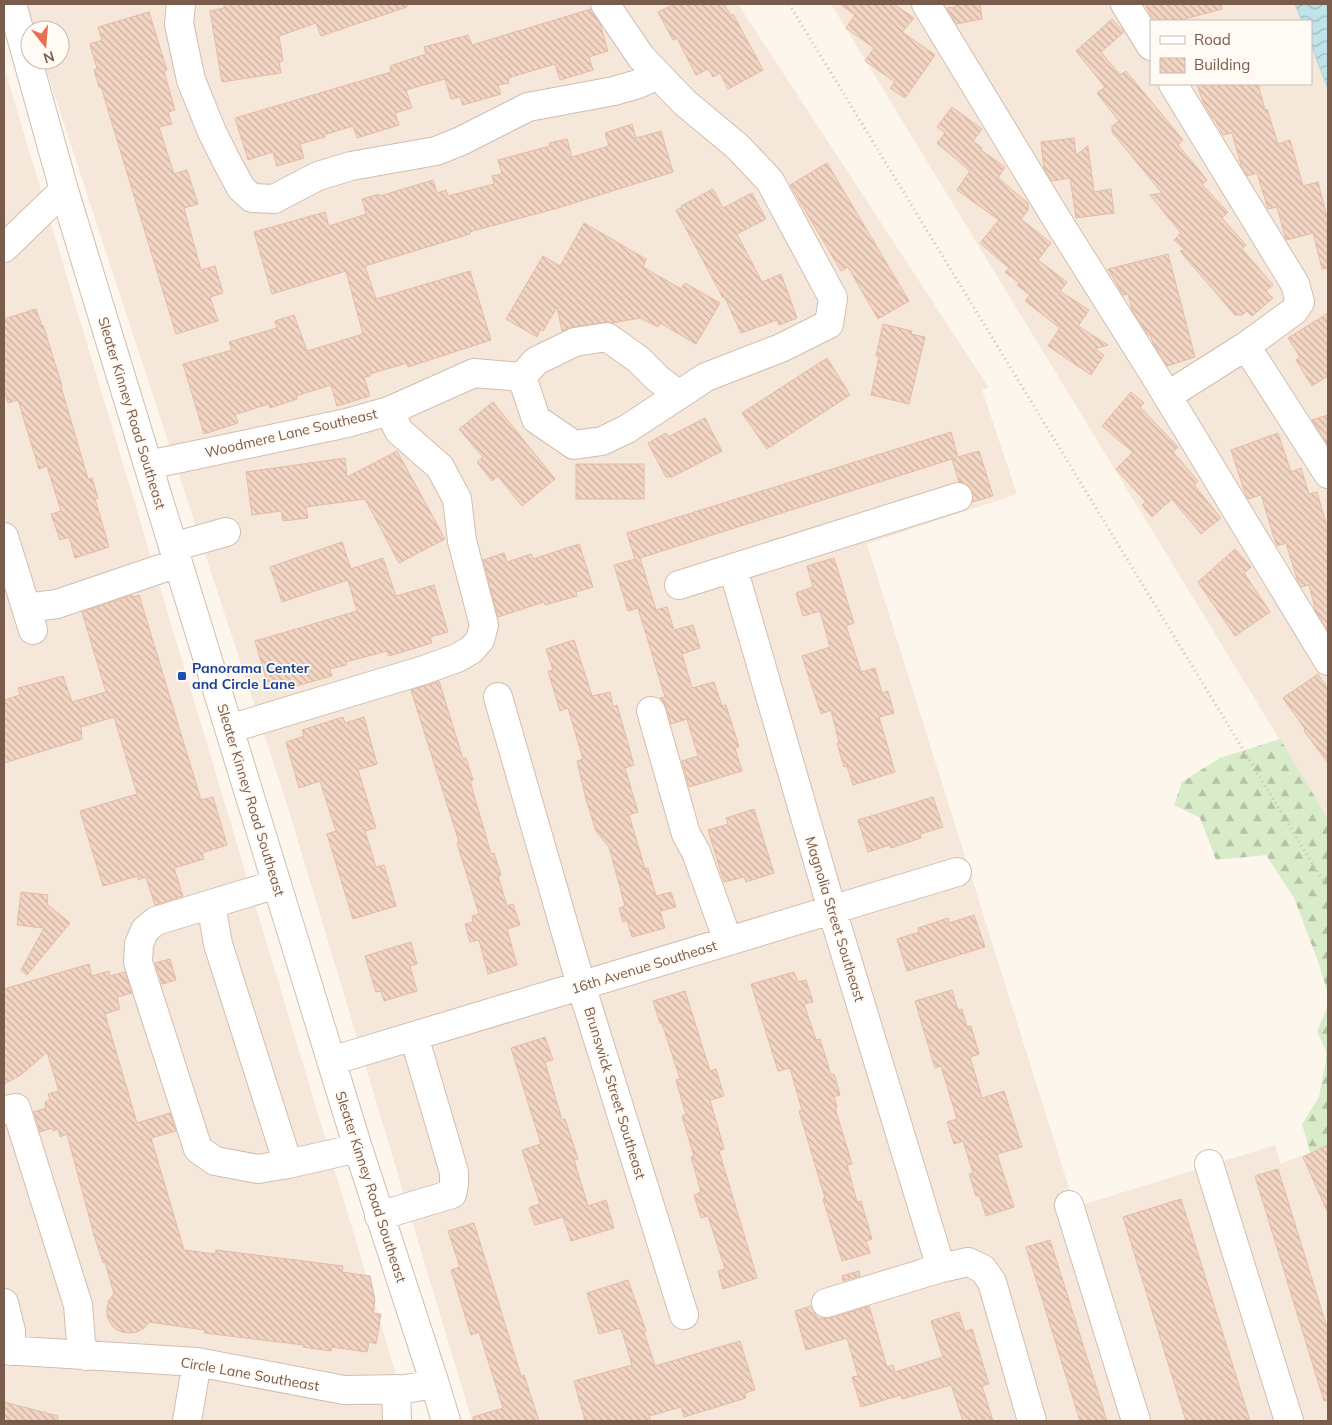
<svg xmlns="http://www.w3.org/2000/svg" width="1332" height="1425" font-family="Mulish,sans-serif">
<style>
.residential{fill:#f5e8da}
.forest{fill:url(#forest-firs)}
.water{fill:url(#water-waves);stroke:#a5d3da}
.building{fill:url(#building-back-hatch);stroke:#e6bba3}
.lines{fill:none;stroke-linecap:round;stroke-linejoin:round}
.minor-casing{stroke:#d1beb0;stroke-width:30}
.path{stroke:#d9b8a5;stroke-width:3;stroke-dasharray:1 4;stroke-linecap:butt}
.minor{stroke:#fff;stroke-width:28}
.transit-dot{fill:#1a4fb4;stroke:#fffaf3;stroke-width:2}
.labels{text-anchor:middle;stroke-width:4;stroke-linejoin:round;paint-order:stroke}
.street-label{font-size:14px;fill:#7a5c4d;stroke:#fffaf3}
.transit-label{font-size:14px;font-weight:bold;fill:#164399;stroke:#fffaf3;text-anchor:start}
</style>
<defs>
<pattern id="forest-firs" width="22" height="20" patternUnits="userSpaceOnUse" patternTransform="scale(1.25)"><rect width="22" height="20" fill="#d8ecc9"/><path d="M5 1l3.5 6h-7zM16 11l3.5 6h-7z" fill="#b4c2a5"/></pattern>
<pattern id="water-waves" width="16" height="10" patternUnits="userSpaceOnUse" patternTransform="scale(1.25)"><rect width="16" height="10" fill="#bfe3e8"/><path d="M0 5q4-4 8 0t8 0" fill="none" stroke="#a0bbbe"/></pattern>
<pattern id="building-back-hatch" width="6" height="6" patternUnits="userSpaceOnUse" patternTransform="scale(1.25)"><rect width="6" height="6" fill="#f3d5c3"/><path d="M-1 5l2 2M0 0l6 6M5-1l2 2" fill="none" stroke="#cab0a1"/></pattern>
</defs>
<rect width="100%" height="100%" fill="#fdf6ec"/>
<path class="residential" d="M25 4H738L989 388 982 390 1017 494 867 544 1075 1207 1275 1145 1281 1164 1328 1145V1421H472L285 798 43 60H60V30H33Z
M831 4H1295L1302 21H1151V84H1311V44L1328 89V819Z
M4 67 410 1421H4Z"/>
<path class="forest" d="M1280 739 1328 819V994L1319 964 1294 898 1266 855 1216 860 1200 818 1174 805 1182 782 1220 758Z
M1328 1006V1145L1310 1153 1302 1124 1319 1097 1327 1054 1317 1031Z"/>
<path class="water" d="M1295 4H1328V89L1311 44V21H1302Z"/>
<path class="building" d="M224 4H406L407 7 321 36 316 23 279 36 283 61 279 62 281 73 222 82 210 11 224 8Z
M675 4H724L731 16 733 14 763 70 728 89 720 73 713 77 708 69 696 75 677 38 673 40 658 12Z
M840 4H894L914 18 902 32 935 55 905 98 890 88 895 82 865 61 874 48 846 28 855 15Z
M956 4H980L982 19 956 24 947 8 956 7Z
M1145 4H1221L1222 9 1177 21H1154Z
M591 9 600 24 608 51 589 57 593 70 560 80 555 64 508 78 509 83 498 85 501 94 463 105 460 97 451 99 445 79 406 90 412 108 395 113 399 125 357 138 353 126 324 135 325 137 300 144 304 158 277 166 273 152 248 160 235 118 391 72 390 66 426 54 424 47 468 35 472 45Z
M149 12 167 70 164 71 175 110 168 112 172 124 159 127 174 174 187 170 198 204 184 208 201 270 215 266 223 293 210 297 218 321 176 334 101 87H99L94 70 97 69 90 44 102 40 98 27Z
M1112 19 1124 32 1101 52 1120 75 1126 71 1183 140 1178 145 1207 180 1202 185 1228 212 1222 218 1246 245 1242 249 1273 285 1266 291 1273 298 1252 316 1247 311 1242 315H1235L1180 251 1185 250 1174 240 1181 233 1150 195 1162 193 1112 132V126L1119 121 1097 93 1105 87 1076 51Z
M1197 84H1258L1265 110 1267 109 1278 144 1290 140 1303 186 1318 182 1328 221V268L1322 269 1313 233 1286 240 1277 207 1268 209 1257 173 1247 176 1241 165 1232 133 1223 135 1214 118 1213 119 1203 102Z
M952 107 982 129 973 141 982 148 981 150 1005 167 998 178 1028 203V210L1021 219 1051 243 1038 260 1067 282 1060 291 1089 310 1078 326 1108 345 1095 349 1104 355 1091 375 1048 346 1060 328 1025 301 1030 295 1017 285 1019 283 1005 272 1009 268 980 243 999 220 957 190 970 171 937 143 945 133 937 127Z
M632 124 636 138 661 131 673 172 558 208 469 232 470 234 365 266 376 299 470 271 491 340 408 367 407 363 370 374V376L364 377 370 396 337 406 331 385 296 396 297 399 270 408 269 404 237 414 235 415 238 423 204 434 183 364 232 350 229 342 277 328 275 321 294 315 307 351 363 334 346 271 272 294 254 232 325 212 329 226 366 214 362 199 379 194 380 196 433 180 437 193 446 190 448 196 494 184 492 176 502 174 498 160 550 146 549 143 567 139 572 157 609 146 605 133Z
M1074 138 1076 155 1088 146 1094 192 1111 189 1114 213 1076 218 1070 178 1052 181 1044 169 1041 142Z
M827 163 909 301 878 319 848 267 841 271 790 185Z
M713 189 723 208 752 193 766 219 737 234 762 282 781 274 797 318 779 325 777 320 741 333 724 296 723 298 676 210 682 207 681 206Z
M584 223 646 259 643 267 681 289 685 283 720 303 696 344 660 323 658 327 640 318 613 323 605 322 573 327 562 331 557 307 543 331 541 329 537 337 506 319 543 256 560 266Z
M1168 254 1195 357 1167 366 1153 343 1150 334 1148 335 1132 310 1128 294 1123 295 1108 269Z
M36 309 42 326 43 325 62 386 61 387 88 479 92 478 98 498 95 499 109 547 75 558 69 537 60 540 51 514 61 511 47 466 39 469 18 400 8 403 4 390V319Z
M1328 313V376L1312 386 1296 360 1300 357 1288 338Z
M883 324 912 331 911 334 925 337 909 404 871 395 879 357 876 356Z
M827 358 850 395 767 449 742 413Z
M1131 392 1144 403 1140 407 1178 447 1173 452 1198 481 1194 485 1221 518 1201 534 1172 499 1152 517 1142 505 1146 502 1116 469 1133 452 1102 426Z
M493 402 555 479 522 506 498 476 492 481 477 462 483 457 459 429Z
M1328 415V445L1312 420Z
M705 418 722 451 672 477H666L648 443 666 433 668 437Z
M951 432 958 457 979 451 993 496 972 502 973 492 968 485 959 482 952 459 640 558 656 610 667 607 674 630 693 625 700 648 682 654 692 688 714 682 722 706 726 705 739 747 735 748 742 771 689 787 682 761 698 756 687 719 671 724 666 706 660 698 665 697 638 608 628 611 614 565 635 559 627 533Z
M1278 433 1291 472 1301 468 1309 494 1317 492 1328 530V631L1316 612 1309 585 1301 587 1298 582 1286 543 1277 546 1276 544 1261 495 1248 499 1245 493 1231 450Z
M397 451 445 539 399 563 365 499 306 507 308 518 283 521 281 511 252 515 246 472 345 458 347 477Z
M576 464H644V499H576Z
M342 542 351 569 383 558 396 596 434 585 448 632 430 637 432 643 389 656 387 651 346 662 347 665 330 669 332 676 289 688 287 682 269 688 255 641 357 611 348 580 282 602 270 567Z
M579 544 593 587 576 592 577 596 545 605 544 602 498 617 483 560 504 553 507 562 531 554 533 559Z
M1235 549 1251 567 1244 573 1270 612 1235 636 1198 582Z
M834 558 854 623 846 626 861 672 875 668 882 693 888 691 894 713 879 717 895 772 853 785 847 766 844 767 837 743 839 742 831 710 821 714 802 656 830 647 820 611 803 616 796 593 813 587 807 566Z
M132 595 133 597 139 595 201 800 213 797 227 845 202 853 204 859 174 868 183 896 155 905 146 877 138 880V876L103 886 80 811 137 794 114 717 81 727 82 739 4 763V700L20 695 18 688 63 676 72 702 106 692 82 612Z
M574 640 592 696 610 692 613 707 617 705 634 765 625 768 638 812 629 815 645 869 648 868 656 896 671 892 676 907 660 911 665 928 632 937 627 920 623 922 619 908 625 906 609 847 596 831 586 799 577 761 583 759 568 708 560 711 548 671 553 670 546 649Z
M1318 674 1328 689V763L1304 731 1305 729 1283 698Z
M439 681 463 759 466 758 473 780 470 781 491 854 494 853 501 875 498 876 507 906 513 904 520 925 507 929 517 965 488 974 479 940 470 942 465 924 473 922 472 916 479 914 457 843 459 842 411 690Z
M343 717 345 723 364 717 377 764 358 770 376 828 365 831 376 867 384 865 396 906 353 919 327 834 336 831 320 781 299 788 286 742 304 736 302 730Z
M933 797 943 827 920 834 921 838 891 848 890 845 868 852 858 820Z
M754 809 774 873 746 882 744 877 724 882 708 830 728 824 726 818Z
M21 892 48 895 47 904 70 923 27 975 21 970 44 928 17 925Z
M974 915 985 947 907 971 897 939 919 932 918 928 948 918 949 923Z
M411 942 417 964 410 966 417 991 384 1001 381 991 376 992 365 956Z
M170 959 176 980 162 984 155 963Z
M89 964 92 976 109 971 110 976 125 972 132 993 117 997 120 1009 105 1014 137 1123 170 1113 176 1131 151 1138 184 1250 215 1254 216 1250 343 1266 342 1272 370 1276 375 1300 373 1313 381 1314 376 1344 369 1342 367 1352 332 1347 331 1351 303 1347 304 1345 204 1333 205 1330 149 1322 144 1328 137 1332 130 1333 122 1332 115 1329 110 1323 107 1315V1308L109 1300 114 1294 105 1262 103 1263 94 1235 67 1134 60 1137 58 1129 53 1131 52 1128 40 1132 34 1112 46 1108 45 1102 50 1100 48 1094 59 1091 47 1052 21 1075 4 1084V989Z
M794 972 798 982 806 980 813 1002 804 1004 816 1040 820 1039 831 1075 834 1074 840 1095 834 1097 837 1107 835 1108 852 1164 847 1165 857 1202 861 1201 872 1239 866 1241 870 1253 842 1261 823 1199 825 1198 799 1111 802 1110 790 1068 778 1071 751 984Z
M952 990 958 1010 962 1009 967 1027 971 1026 979 1054 970 1057 982 1098 1004 1091 1022 1147 997 1154 1014 1207 986 1216 979 1195 976 1196 969 1174 973 1173 963 1141 954 1144 947 1122 957 1119 941 1066 935 1068 915 1001Z
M685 991 710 1071 716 1069 724 1096 710 1100 724 1149 719 1151 757 1278 723 1289 718 1271 725 1269 708 1216 701 1218 694 1195 701 1192 691 1157 694 1156 682 1116 686 1115 676 1080 680 1079 662 1023H660L653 1001Z
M545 1037 553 1060 545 1062 562 1120 565 1119 578 1159 574 1160 588 1206 606 1200 614 1228 571 1241 563 1217 535 1225 529 1209 530 1207 540 1204 522 1150 541 1144 511 1048Z
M1328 1145V1213L1303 1157Z
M1278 1169 1328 1331V1400L1324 1401 1255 1176Z
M1181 1199 1250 1421H1186L1123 1217Z
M474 1223 521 1376 524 1375 539 1421H473V1417L503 1408 479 1332 471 1335 451 1270 460 1267 448 1231Z
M1050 1240 1107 1421H1080L1026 1247Z
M859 1271 860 1276 843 1281 842 1276Z
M628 1280 646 1331 644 1332 655 1366 740 1341 755 1390 745 1393 746 1398 684 1417 681 1407 649 1416 651 1421H585L574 1381 632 1365 621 1328 599 1334 587 1293Z
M811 1306 818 1319 831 1318 869 1306 887 1367 893 1365 895 1372 943 1357 931 1321 959 1312 965 1332 972 1329 989 1384 982 1386 993 1421H963L951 1385 902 1399 901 1395 861 1407 852 1377 858 1376 847 1338 806 1350 795 1311Z
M4 1402 58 1416 57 1421H4Z"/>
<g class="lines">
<defs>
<path id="minor" d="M12 4 64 190 148 465 358 1148 435 1384 446 1421
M181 4 179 24 191 80 212 132 228 164 241 188 252 198 274 199 318 176 351 166 436 151 461 141 528 107 614 91 638 84 658 75
M926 4 1056 218 1154 374 1328 661
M1125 4 1151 46
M1173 84 1295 284 1300 302 1294 311 1246 346 1328 474
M4 248 64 190
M522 377 536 419 574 445 602 441 627 429 706 377 781 348 829 324 833 298 770 181 738 147 684 102 641 57 605 4
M522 377 536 361 575 342 607 337 638 359 657 378 679 395
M1167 396 1246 346
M148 465 347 423 389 411 474 373 522 377
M4 537 33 630
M173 547 226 532
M733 568 832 910 941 1268
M679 585 958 497
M26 608 57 604 178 563
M498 697 581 985 684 1315
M651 711 686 834 696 852 728 941
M229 729 424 670 457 658 471 650 480 640 484 625 462 541 457 499 440 467 399 431 389 411
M277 884 211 904 218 944 288 1164 358 1148
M211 904 156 921 145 930 139 944 138 962 198 1149 215 1161 258 1169 288 1164
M331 1061 957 872
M4 1110 16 1108 78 1305 81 1342 86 1356
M1209 1164 1289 1421
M1069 1205 1136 1421
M379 1216 452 1194 454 1184V1172L414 1036
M4 1303 11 1331V1351
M826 1303 941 1268 968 1262 983 1269 992 1282 1032 1421
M4 1350 197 1362 344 1390 405 1389 435 1384
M396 1389 397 1421
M187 1421 197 1362"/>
</defs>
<use href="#minor" class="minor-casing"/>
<path class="path" d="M789 4 1328 889"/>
<use href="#minor" class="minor"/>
</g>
<rect class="transit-dot" x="177" y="671" width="10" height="10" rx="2.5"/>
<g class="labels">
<g class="street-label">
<text transform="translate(132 413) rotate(73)" y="5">Sleater Kinney Road Southeast</text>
<text transform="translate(291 433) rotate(-13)" y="5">Woodmere Lane Southeast</text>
<text transform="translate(251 800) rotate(73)" y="5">Sleater Kinney Road Southeast</text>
<text transform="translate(835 919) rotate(73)" y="5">Magnolia Street Southeast</text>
<text transform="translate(644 967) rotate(-17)" y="5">16th Avenue Southeast</text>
<text transform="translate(615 1093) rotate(73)" y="5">Brunswick Street Southeast</text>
<text transform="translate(371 1187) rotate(72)" y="5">Sleater Kinney Road Southeast</text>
<text transform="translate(250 1374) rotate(10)" y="5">Circle Lane Southeast</text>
</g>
<g class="transit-label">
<text x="192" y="673">Panorama Center<tspan x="192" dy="16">and Circle Lane</tspan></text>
</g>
</g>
<rect width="1332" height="1425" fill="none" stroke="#7a5c4d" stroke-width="10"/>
<rect x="1150" y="20" width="162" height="65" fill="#fffaf3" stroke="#cabbb1"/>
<rect x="1160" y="36" width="25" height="8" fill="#ffffff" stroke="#cabbb1"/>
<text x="1194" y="45" font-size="15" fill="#7a5c4d">Road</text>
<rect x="1160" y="58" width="25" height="15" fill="url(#building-back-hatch)" stroke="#cabbb1"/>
<text x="1194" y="70" font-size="15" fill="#7a5c4d">Building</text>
<g transform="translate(45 45) rotate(163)"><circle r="24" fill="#fffaf3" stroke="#cabbb1"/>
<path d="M0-4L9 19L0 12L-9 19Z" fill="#e76f51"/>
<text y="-8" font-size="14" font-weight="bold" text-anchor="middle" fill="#7a5c4d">N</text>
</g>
</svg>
